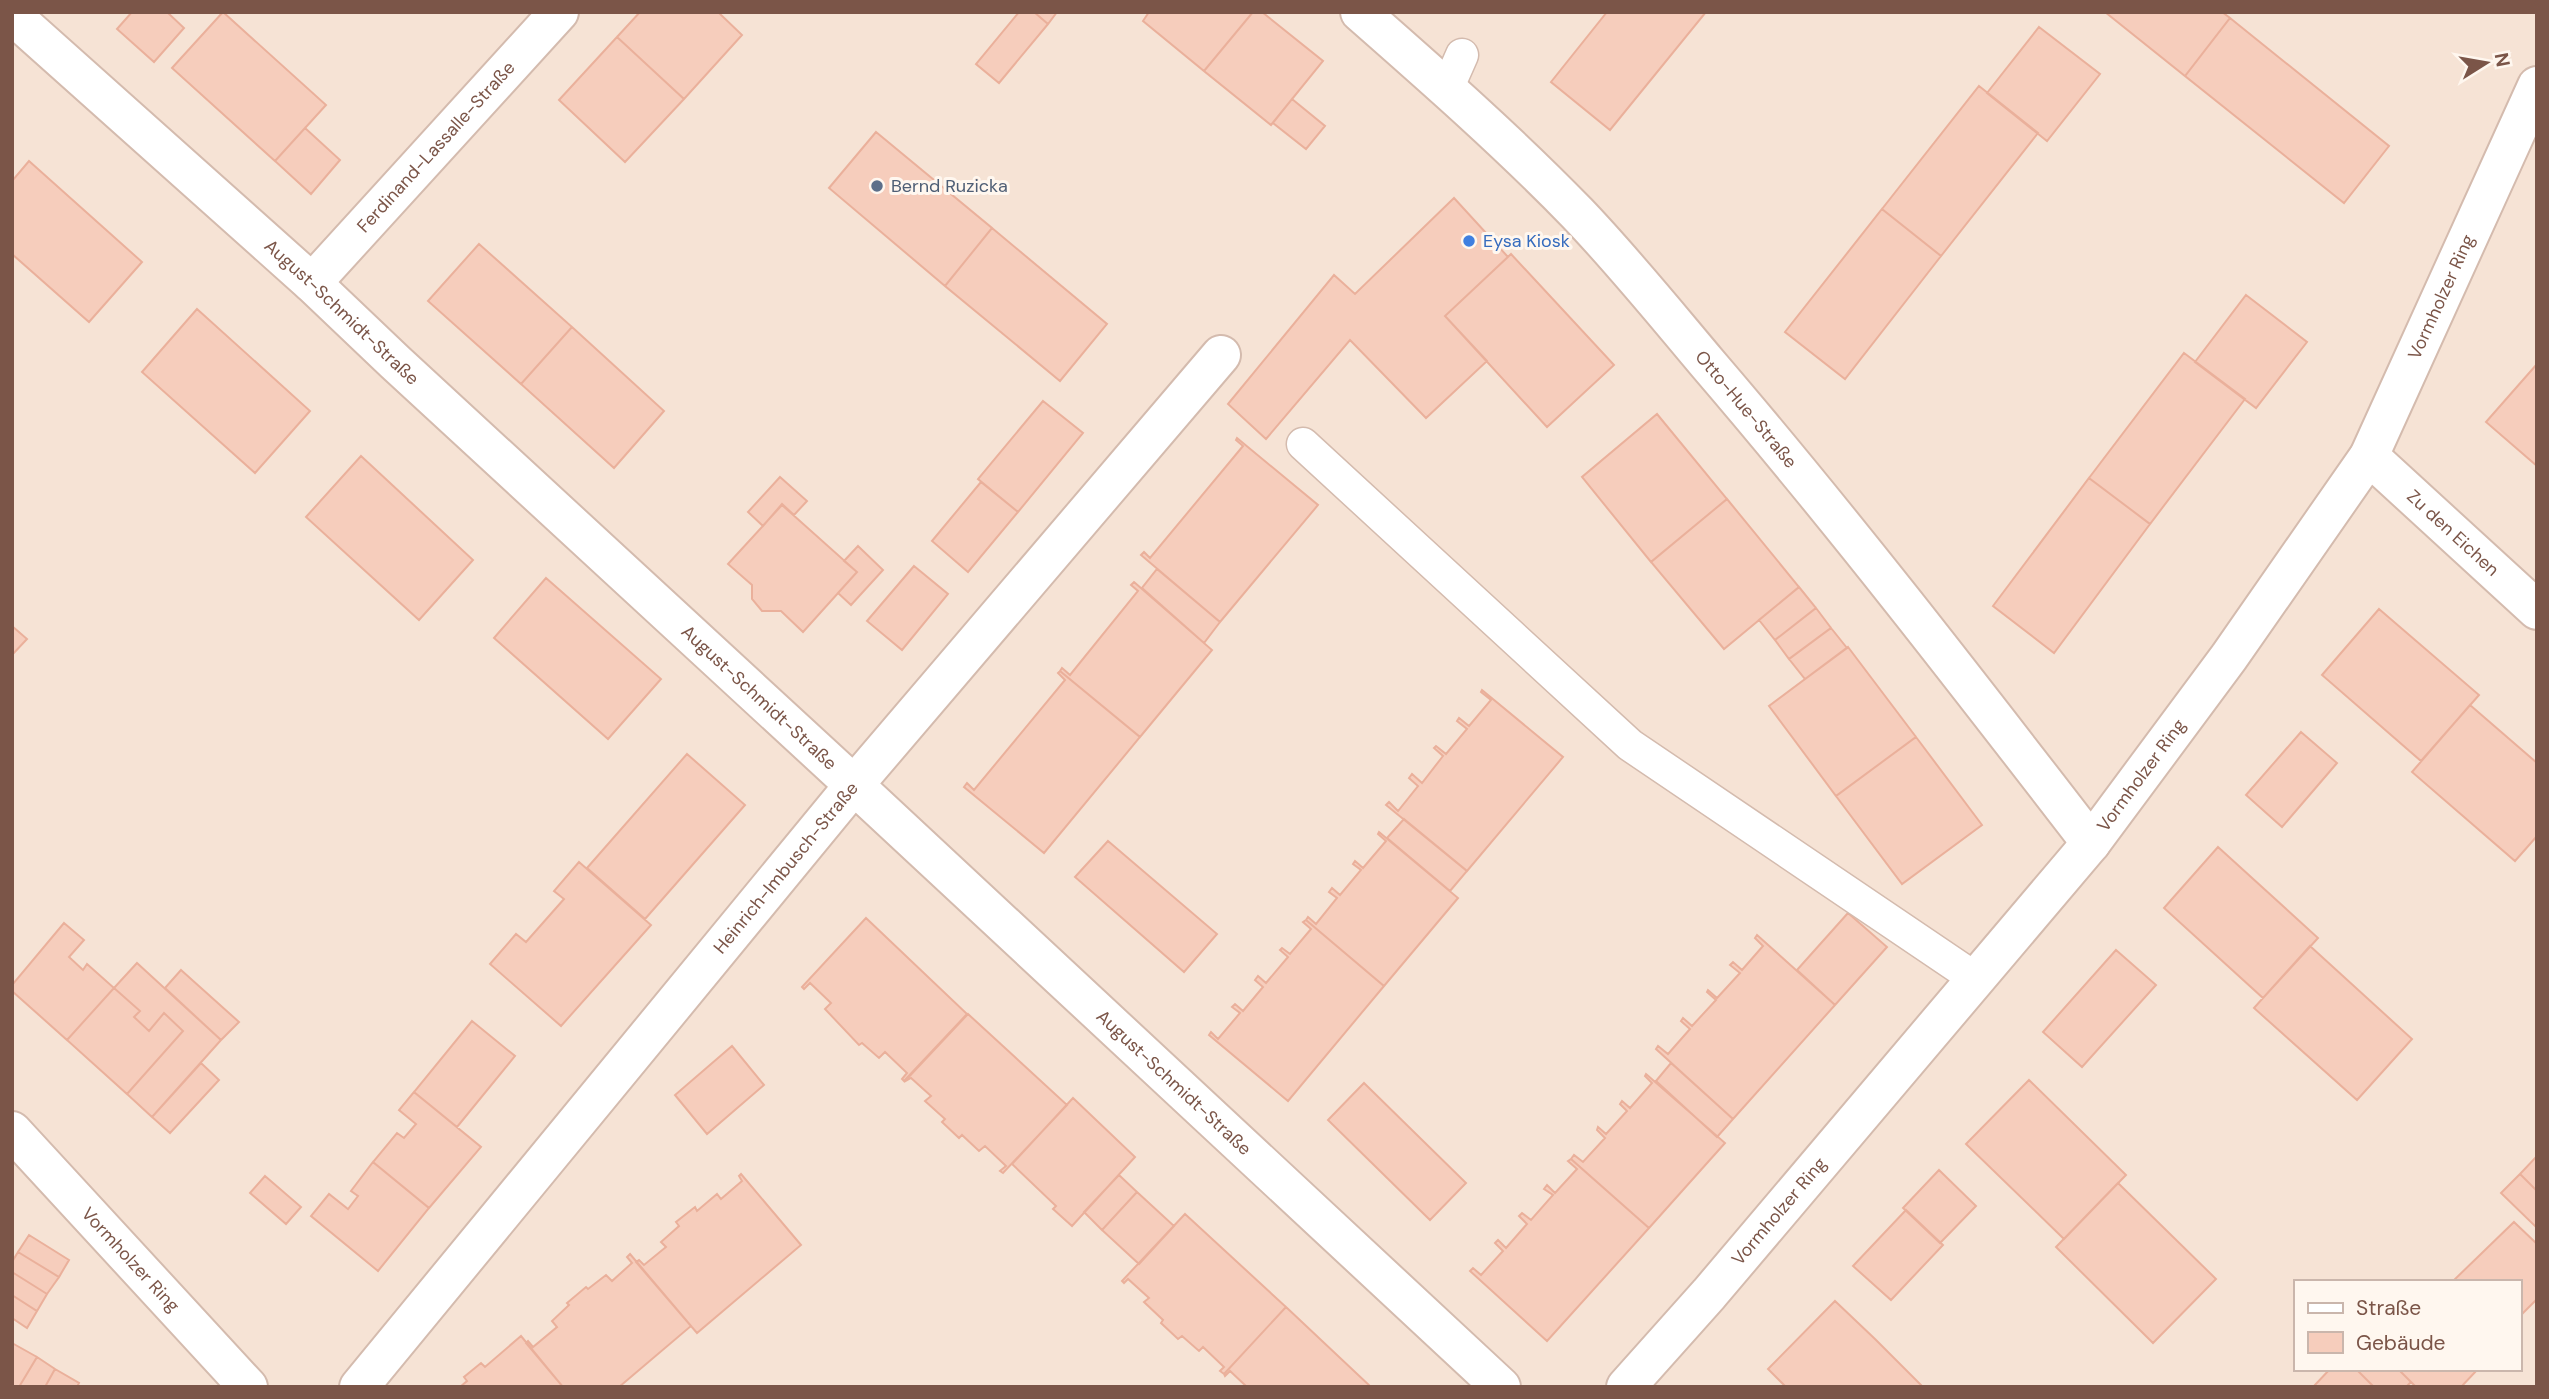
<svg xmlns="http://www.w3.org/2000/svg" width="2549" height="1399" font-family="'DM Sans',sans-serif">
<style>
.residential{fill:#f6e3d5;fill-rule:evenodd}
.building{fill:#f6cdbc;stroke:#eab09b;stroke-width:2}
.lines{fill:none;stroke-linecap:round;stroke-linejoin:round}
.service-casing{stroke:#d4bbae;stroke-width:35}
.minor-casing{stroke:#d4bbae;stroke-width:42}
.service{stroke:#fff;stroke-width:32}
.minor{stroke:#fff;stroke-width:38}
.service-dot{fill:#5c6f8a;stroke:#fff7ef;stroke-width:2.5}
.shop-dot{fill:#3f7fe0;stroke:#fff7ef;stroke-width:2.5}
.labels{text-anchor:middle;stroke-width:6;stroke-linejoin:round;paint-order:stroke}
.street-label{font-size:18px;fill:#7b5548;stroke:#fff7ef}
.service-label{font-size:18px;fill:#4e5e75;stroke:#fff7ef;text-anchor:start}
.shop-label{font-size:18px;fill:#366cbe;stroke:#fff7ef;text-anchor:start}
</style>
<rect width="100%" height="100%" fill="#fef3e7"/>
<path class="residential" d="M12 12H2537V1387H12ZM2295 1282H2519V1369H2295Z"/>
<path class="building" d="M132 12H167L184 28 154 62 117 29Z
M223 12 326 105 275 161 172 68Z
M640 12H718L742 35 684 99 617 37Z
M1019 12H1034L1048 24 999 83 976 64Z
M1034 12H1057L1048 24Z
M1149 12H1253L1204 71 1143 21Z
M1253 12H1262L1323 61 1271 125 1204 71Z
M1607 12H1706L1610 130 1551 82Z
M2105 12H2222L2230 18 2185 76Z
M2230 18 2389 146 2344 203 2185 76Z
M2039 27 2100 74 2047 141 1987 93Z
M617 37 684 99 625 162 559 100Z
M1979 86 2038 133 1941 256 1882 209Z
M1292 99 1325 126 1306 149 1273 123Z
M305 128 340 160 311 194 275 161Z
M876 132 992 228 945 286 829 188Z
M29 161 142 262 89 322 12 254V181Z
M1454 198 1508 257 1445 316 1487 361 1426 418 1350 340 1266 439 1228 404 1334 275 1355 294Z
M1882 209 1941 256 1845 379 1785 332Z
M992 228 1107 324 1060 381 945 286Z
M479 244 572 327 521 384 428 301Z
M1511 254 1614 365 1547 427 1445 316Z
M2246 295 2307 342 2256 408 2195 362Z
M197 309 310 411 255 473 142 372Z
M572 327 664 411 614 468 521 384Z
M2184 353 2245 399 2150 524 2089 478Z
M2537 364V466L2486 422Z
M1043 401 1083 433 1018 512 978 479Z
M1657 414 1727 499 1651 562 1582 477Z
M1237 438 1318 505 1220 622 1141 555 1144 552 1150 558 1243 446 1236 440Z
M361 456 473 560 419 620 306 517Z
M780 477 807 501 794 515 782 504 763 526 748 512Z
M2089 478 2150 524 2054 653 1993 606Z
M981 482 1018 512 968 572 932 541Z
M1727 499 1799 587 1724 649 1651 562Z
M782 505 857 572 803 632 781 611H762L752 599V585L728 564Z
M858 546 883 570 851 605 838 593 857 572 844 561Z
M914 566 948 594 902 650 867 621Z
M1157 569 1220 622 1204 643 1142 588Z
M546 578 661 679 608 739 494 638Z
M1134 582 1212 650 1140 737 1060 671 1062 668 1070 675 1138 591 1131 585Z
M1799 587 1816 608 1775 640 1759 620Z
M1816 608 1831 628 1789 659 1775 640Z
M2379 609 2479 695 2421 761 2322 675Z
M12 626 27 639 12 655Z
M1831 628 1847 648 1805 679 1789 659Z
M1848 647 1916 737 1836 796 1769 706Z
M1060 671 1140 737 1044 853 964 787 967 783 974 790 1065 680 1058 673Z
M1482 690 1563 757 1467 871 1386 805 1389 802 1398 811 1418 786 1409 778 1412 774 1422 783 1443 756 1434 748 1436 746 1446 754 1467 729 1457 721 1459 718 1469 726 1491 700 1481 692Z
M2470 705 2537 763V836L2515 861 2412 772Z
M2301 732 2337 763 2282 827 2246 795Z
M1916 737 1982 825 1902 884 1836 796Z
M687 754 745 805 645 919 587 868Z
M1404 819 1467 871 1450 891 1387 838Z
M1379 832 1458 898 1384 986 1306 920 1308 917 1316 924 1337 898 1329 892 1332 888 1340 895 1361 870 1353 864 1355 861 1363 868 1386 841 1378 834Z
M1108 841 1217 934 1184 972 1075 877Z
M2218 847 2318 938 2263 998 2164 908Z
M579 862 651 925 561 1026 490 964 516 934 526 942 564 899 554 891Z
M1848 913 1887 947 1835 1005 1797 970Z
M866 918 967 1014 904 1081 902 1079 907 1073 885 1052 879 1058 862 1043 859 1045 825 1009 831 1003 810 983 804 989 802 987Z
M1306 920 1384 986 1288 1101 1209 1035 1211 1032 1218 1039 1240 1013 1232 1007 1235 1004 1243 1011 1263 987 1255 980 1258 976 1266 983 1288 957 1280 950 1282 948 1290 954 1311 929 1303 922Z
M64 923 84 940 69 957 83 970 87 964 114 988 67 1040 12 991V985Z
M1757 935 1835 1005 1733 1119 1656 1049 1658 1046 1668 1054 1690 1029 1681 1021 1683 1018 1692 1026 1716 1000 1707 992 1708 990 1717 998 1740 973 1730 965 1733 962 1742 970 1763 946 1755 938Z
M2310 946 2412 1039 2357 1100 2254 1008Z
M2116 950 2156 985 2082 1067 2043 1032Z
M137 963 221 1040 152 1117 127 1094 183 1031 164 1013 149 1031 134 1017 140 1011 114 988Z
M181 970 239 1022 221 1040 165 988Z
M114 988 140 1011 134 1017 149 1031 164 1013 183 1031 127 1094 67 1040Z
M968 1014 1067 1105 1003 1173 1000 1171 1006 1166 985 1146 979 1151 962 1135 959 1138 942 1122 945 1119 925 1101 931 1096 911 1078 904 1082Z
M472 1021 515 1056 457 1127 414 1092Z
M732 1046 764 1085 707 1134 675 1095Z
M201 1063 219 1080 170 1133 152 1117Z
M1671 1063 1733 1119 1717 1137 1656 1081Z
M1646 1074 1725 1143 1649 1228 1571 1159 1574 1155 1583 1162 1605 1138 1597 1130 1598 1127 1606 1134 1627 1111 1620 1104 1622 1101 1630 1108 1652 1083 1645 1076Z
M2029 1080 2126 1175 2064 1239 1966 1144Z
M1364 1083 1466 1183 1430 1220 1328 1120Z
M414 1092 481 1147 429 1208 373 1162 397 1133 404 1138 416 1124 399 1110Z
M1073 1098 1135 1157 1072 1226 1053 1209 1056 1206 1012 1164Z
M2537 1156V1191L2520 1174Z
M1571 1159 1649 1228 1547 1341 1470 1271 1473 1268 1481 1275 1503 1251 1495 1243 1498 1240 1506 1248 1527 1224 1519 1216 1522 1213 1531 1220 1553 1195 1544 1189 1547 1185 1555 1193 1577 1169 1568 1161Z
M373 1162 429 1208 378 1271 311 1216 329 1194 348 1209 358 1196 351 1191Z
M1939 1170 1976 1206 1940 1243 1903 1208Z
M741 1174 801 1245 697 1333 636 1262 639 1260 644 1265 666 1247 661 1242 679 1226 676 1222 695 1207 697 1211 717 1194 721 1199 742 1181 739 1176Z
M2520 1174 2537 1191V1228L2501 1193Z
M1119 1175 1137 1192 1102 1230 1084 1212Z
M265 1176 301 1207 286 1224 250 1193Z
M2118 1183 2216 1279 2153 1343 2056 1247Z
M1137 1192 1174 1226 1139 1264 1102 1230Z
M1906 1210 1943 1245 1891 1300 1853 1266Z
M1185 1214 1286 1307 1224 1374 1220 1371 1224 1367 1203 1347 1199 1351 1182 1336 1178 1339 1161 1323 1163 1320 1144 1302 1149 1298 1128 1279 1124 1283 1122 1281Z
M2514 1222 2537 1244V1299L2519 1317V1282H2452Z
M29 1235 69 1260 59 1277 18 1252Z
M18 1252 59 1277 47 1294 12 1272V1262Z
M630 1254 691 1326 619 1387H563L526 1343 528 1341 533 1347 557 1327 552 1321 569 1305 567 1303 586 1287 588 1289 606 1275 612 1281 632 1263 627 1257Z
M12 1272 47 1294 37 1311 12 1295Z
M12 1295 37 1311 27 1328 12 1318Z
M1835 1301 1875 1339 1923 1387H1786L1768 1369Z
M1286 1307 1371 1387H1247L1230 1371 1225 1376 1224 1374Z
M521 1336 563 1387H460L467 1381 464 1377 481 1363 485 1367Z
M12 1343 37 1357 19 1387H12Z
M37 1357 55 1369 45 1387H19Z
M55 1369 79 1383 77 1387H45Z
M2330 1369H2356L2374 1387H2313Z
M2356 1369H2398L2411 1382 2406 1387H2374Z
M2398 1369H2478L2461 1387H2416Z"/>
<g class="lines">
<defs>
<path id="service" d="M1447 89 1462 55
M1303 444 1630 745 1976 979"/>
<g id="minor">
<path id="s1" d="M1360 12C1434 77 1508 142 1577 213 1623 261 1665 313 1708 364 1841 519 1966 681 2091 843"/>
<path id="s2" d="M12 15 312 283 395 362 854 785 1501 1387"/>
<path id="s3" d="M312 283 559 12"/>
<path id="s4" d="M2369 456 2537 610"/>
<path id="s5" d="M12 1131 248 1387"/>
<path id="s6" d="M359 1387 854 785 1221 355"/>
<path id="s7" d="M1626 1387 1709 1294 2091 843 2229 657 2369 456 2537 86"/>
</g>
</defs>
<use href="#service" class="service-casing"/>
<use href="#minor" class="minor-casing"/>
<use href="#service" class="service"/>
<use href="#minor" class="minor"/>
</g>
<circle class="service-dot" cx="877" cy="186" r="7"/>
<circle class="shop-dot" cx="1469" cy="241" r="7"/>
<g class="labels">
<g class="street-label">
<text dy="6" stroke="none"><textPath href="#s3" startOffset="184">Ferdinand-Lassalle-Straße</textPath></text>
<text dy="6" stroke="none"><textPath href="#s7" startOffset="1367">Vormholzer Ring</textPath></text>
<text dy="6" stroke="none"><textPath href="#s2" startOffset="444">August-Schmidt-Straße</textPath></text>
<text dy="6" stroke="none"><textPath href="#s1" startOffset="555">Otto-Hue-Straße</textPath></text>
<text dy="6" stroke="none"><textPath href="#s4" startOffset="114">Zu den Eichen</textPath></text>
<text dy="6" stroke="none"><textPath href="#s2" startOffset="1012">August-Schmidt-Straße</textPath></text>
<text dy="6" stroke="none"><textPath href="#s7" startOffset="800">Vormholzer Ring</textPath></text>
<text dy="6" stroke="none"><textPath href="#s6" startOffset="672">Heinrich-Imbusch-Straße</textPath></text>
<text dy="6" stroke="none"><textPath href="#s2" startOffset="1578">August-Schmidt-Straße</textPath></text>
<text dy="6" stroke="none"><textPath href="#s7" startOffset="233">Vormholzer Ring</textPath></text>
<text dy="6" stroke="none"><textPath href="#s5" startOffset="175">Vormholzer Ring</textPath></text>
</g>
<g class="service-label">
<text x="891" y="192">Bernd Ruzicka</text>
</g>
<g class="shop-label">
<text x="1483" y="247">Eysa Kiosk</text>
</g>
</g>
<rect width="2549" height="1399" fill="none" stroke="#7b5548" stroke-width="28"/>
<rect x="2294" y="1280" width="228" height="91" fill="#fff7ef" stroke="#cab6ac" stroke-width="2"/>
<rect x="2308" y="1303" width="35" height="10" fill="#ffffff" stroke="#cab6ac" stroke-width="2"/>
<text x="2356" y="1315" font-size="21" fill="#7b5548">Straße</text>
<rect x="2308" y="1332" width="35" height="21" fill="#f6cdbc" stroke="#cab6ac" stroke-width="2"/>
<text x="2356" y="1350" font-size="21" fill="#7b5548">Gebäude</text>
<g transform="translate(2486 63) rotate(79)" stroke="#fff7ef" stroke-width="5" paint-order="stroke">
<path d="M0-5L12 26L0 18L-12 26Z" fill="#7b5548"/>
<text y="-10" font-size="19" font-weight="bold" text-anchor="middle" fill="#7b5548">N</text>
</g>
</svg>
